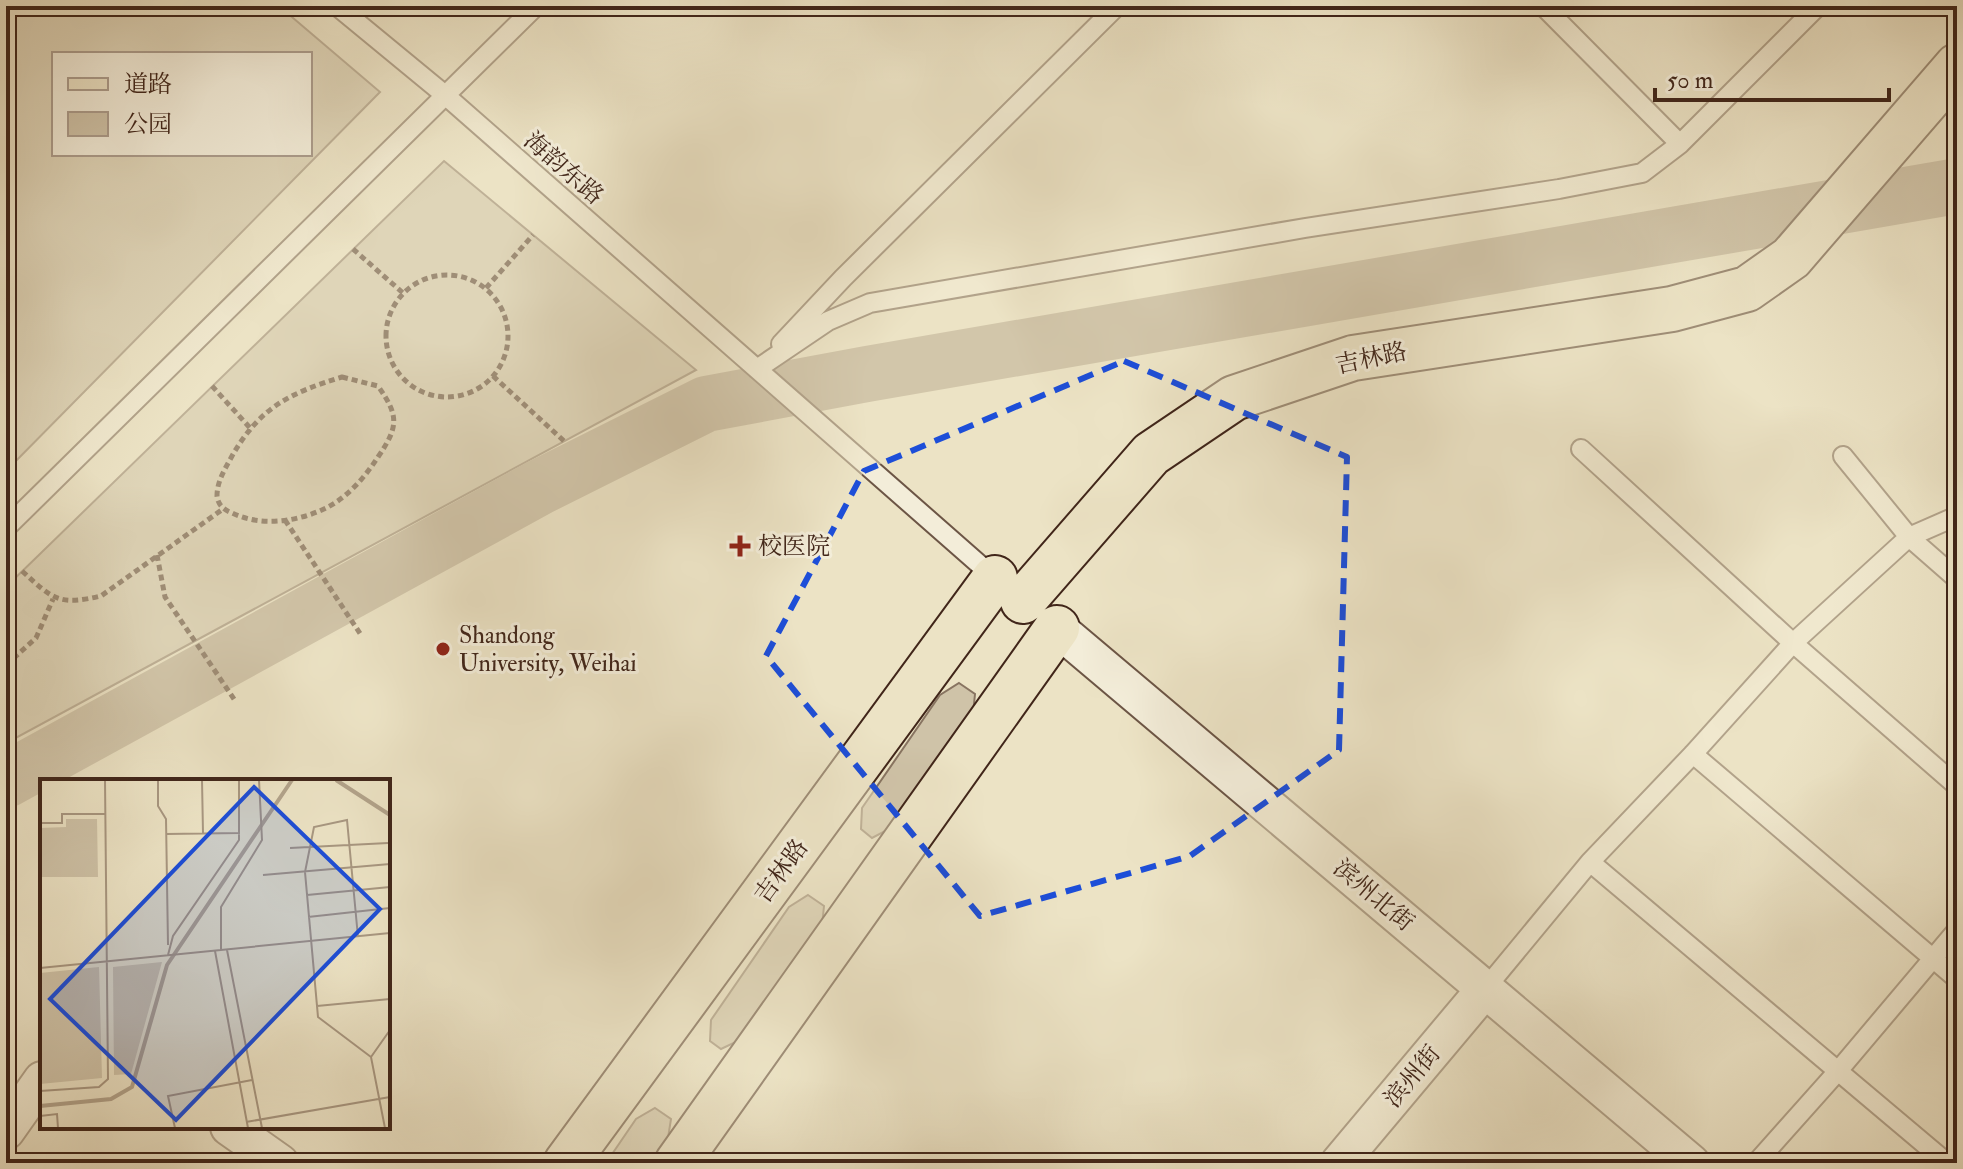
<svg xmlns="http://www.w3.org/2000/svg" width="1963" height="1169" font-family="'IM FELL Double Pica','Noto Serif SC',serif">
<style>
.green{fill:#cfc3a8;stroke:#887461;stroke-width:2;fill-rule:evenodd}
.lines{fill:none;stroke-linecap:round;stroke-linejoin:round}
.river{stroke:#b2a38b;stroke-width:56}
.lane-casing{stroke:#6c5545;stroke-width:22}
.street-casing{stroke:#6c5545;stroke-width:40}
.primary-casing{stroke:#41261a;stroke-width:48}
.path{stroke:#41261a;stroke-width:5;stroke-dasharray:6 4;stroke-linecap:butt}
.lane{stroke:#f3edd9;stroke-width:18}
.street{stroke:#f3edd9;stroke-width:36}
.primary{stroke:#ece3c5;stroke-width:44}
.marked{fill:none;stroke:#1d4ed8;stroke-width:6;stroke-dasharray:16 10;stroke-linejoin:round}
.poi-dot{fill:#8f2418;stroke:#f3edd9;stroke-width:3}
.labels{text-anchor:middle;stroke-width:6;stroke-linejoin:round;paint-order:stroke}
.street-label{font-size:24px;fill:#41261a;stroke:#f3edd9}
.poi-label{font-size:24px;fill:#41261a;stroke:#f3edd9;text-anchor:start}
.inset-river{fill:none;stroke:#b2a38b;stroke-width:4}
.inset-road{fill:none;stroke:#a89781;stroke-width:2}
.view{fill:#1d4ed8;fill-opacity:0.15;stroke:#1d4ed8;stroke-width:4}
.inset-edge{fill:none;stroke:#41261a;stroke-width:4}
</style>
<rect width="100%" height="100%" fill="#ece3c5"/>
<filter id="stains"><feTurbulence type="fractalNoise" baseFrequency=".0025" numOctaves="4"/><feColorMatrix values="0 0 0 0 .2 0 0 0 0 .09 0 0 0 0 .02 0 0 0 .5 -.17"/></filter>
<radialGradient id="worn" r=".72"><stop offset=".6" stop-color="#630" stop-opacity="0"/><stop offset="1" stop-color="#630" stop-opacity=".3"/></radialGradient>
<path class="green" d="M6 6H279L380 92 6 471ZM54 54H310V154H54Z
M444 161 696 370 12 740 6 734V587Z
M959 683 975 694 973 714 891 828 872 838 861 829 862 808 940 695Z
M808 895 824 906 822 926 740 1040 721 1049 710 1041 711 1020 789 907Z
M655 1108 671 1119 668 1138 651 1163H606L636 1119Z"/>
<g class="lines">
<path class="river" d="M6 780 540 487 706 404 867 374 1957 186"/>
<defs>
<path id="lane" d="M337 6 445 95 996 579
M1543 6 1680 144
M781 344 843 278 1117 6
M757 369 828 321 870 303 1305 228 1559 189 1642 173 1680 144 1818 6
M1581 449 1793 643 1957 786
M1843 456 1909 537 1957 579
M6 528 536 6
M1693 754 1957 979
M1590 862 1947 1163
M1485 989 1590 862 1693 754 1793 643 1909 537 1957 516
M1756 1163 1838 1071 1957 930"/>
<path id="street" d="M1057 628 1691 1163
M229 1127 280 1163
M6 1131 42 1080
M1339 1163 1485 989"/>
<path id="primary" d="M1023 601 1151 454 1234 398 1353 358 1672 309 1747 289 1791 258 1957 66
M566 1163 995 578
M677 1163 1057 628"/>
</defs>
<use href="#lane" class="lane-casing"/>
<use href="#street" class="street-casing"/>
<use href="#primary" class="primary-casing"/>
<path class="path" d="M353 249 403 293
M386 336a61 61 0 1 1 122 0a61 61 0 1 1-122 0Z
M486 288 533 235
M493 376 564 441
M342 377 378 386C399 416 399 426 378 457 365 477 348 497 326 508 297 522 261 527 232 513 224 510 218 505 217 496 217 481 225 469 232 456 260 407 290 393 342 377Z
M212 386 251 429
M285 520 361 635
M157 555 165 597 236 702
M22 571C53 599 58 606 101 596L223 509
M6 665 36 638 53 599"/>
<use href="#lane" class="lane"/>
<use href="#street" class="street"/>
<use href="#primary" class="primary"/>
</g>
<path d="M0 0H1963V1169H0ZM1124 361 1347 457 1339 750 1190 856 980 916 766 656 864 471Z" fill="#ece3c5" fill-opacity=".55" fill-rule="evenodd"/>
<path class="marked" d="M1124 361 1347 457 1339 750 1190 856 980 916 766 656 864 471Z"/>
<g class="poi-dot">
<path d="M736 534h8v8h8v8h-8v8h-8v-8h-8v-8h8z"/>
<circle cx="443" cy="649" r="8"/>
</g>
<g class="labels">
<g class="street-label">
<text transform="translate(564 168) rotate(41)" y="8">海韵东路</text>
<text transform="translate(1371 358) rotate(-12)" y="8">吉林路</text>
<text transform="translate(781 871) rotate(-54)" y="8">吉林路</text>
<text transform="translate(1374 895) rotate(40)" y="8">滨州北街</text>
<text transform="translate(1412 1076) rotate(-50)" y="8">滨州街</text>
</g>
<g class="poi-label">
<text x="758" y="554">校医院</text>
<text x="459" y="643">Shandong<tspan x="459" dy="28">University, Weihai</tspan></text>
</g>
</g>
<g transform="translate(40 779)">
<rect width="350" height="350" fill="#ece3c5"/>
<path d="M26 40H57L58 98H0V49L26 48ZM122 183 91 295 74 296 73 188ZM59 188 62 299 0 305V194Z" fill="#cfc3a8"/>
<path class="inset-river" d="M296 1 350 36M0 327 71 320 92 308 127 186 252 1"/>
<path class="inset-road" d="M118 1V27L126 40 128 166M162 1 163 54M0 44H22V35H66M126 55 200 54M250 69 348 64M223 96 350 85M267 116 350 108M268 138 350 129M318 158 307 41 274 48 265 93 278 238 331 278 345 349M187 171 222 349M175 172 208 349M181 172V128L222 61 219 1M128 176 133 157 199 61V1M0 189 350 154M277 227 350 220M331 278 350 251M0 312 59 308 68 300 65 1M0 337 17 335 18 349M206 343 350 318M135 349 128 317 212 301"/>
<path class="view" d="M214 8 340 130 136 341 10 220Z"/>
<rect width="350" height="350" class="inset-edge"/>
</g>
<rect width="1963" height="1169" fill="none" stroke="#ece3c5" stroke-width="32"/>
<rect x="8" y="8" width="1947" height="1153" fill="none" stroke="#41261a" stroke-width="4"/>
<rect x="16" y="16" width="1931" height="1137" fill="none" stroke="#41261a" stroke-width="2"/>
<rect x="52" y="52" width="260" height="104" fill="#f3edd9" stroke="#ac9d8d" stroke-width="2"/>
<rect x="68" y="78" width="40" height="12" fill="#ece3c5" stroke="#ac9d8d" stroke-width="2"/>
<text x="124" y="92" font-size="24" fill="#41261a">道路</text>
<rect x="68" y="112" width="40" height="24" fill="#cfc3a8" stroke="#ac9d8d" stroke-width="2"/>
<text x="124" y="132" font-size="24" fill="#41261a">公园</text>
<path d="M1655 88v12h234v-12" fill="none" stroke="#41261a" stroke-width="4"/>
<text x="1667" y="88" font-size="24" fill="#41261a" stroke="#f3edd9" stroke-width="6" paint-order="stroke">50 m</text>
<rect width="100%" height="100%" filter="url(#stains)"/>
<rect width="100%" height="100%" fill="url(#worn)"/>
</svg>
